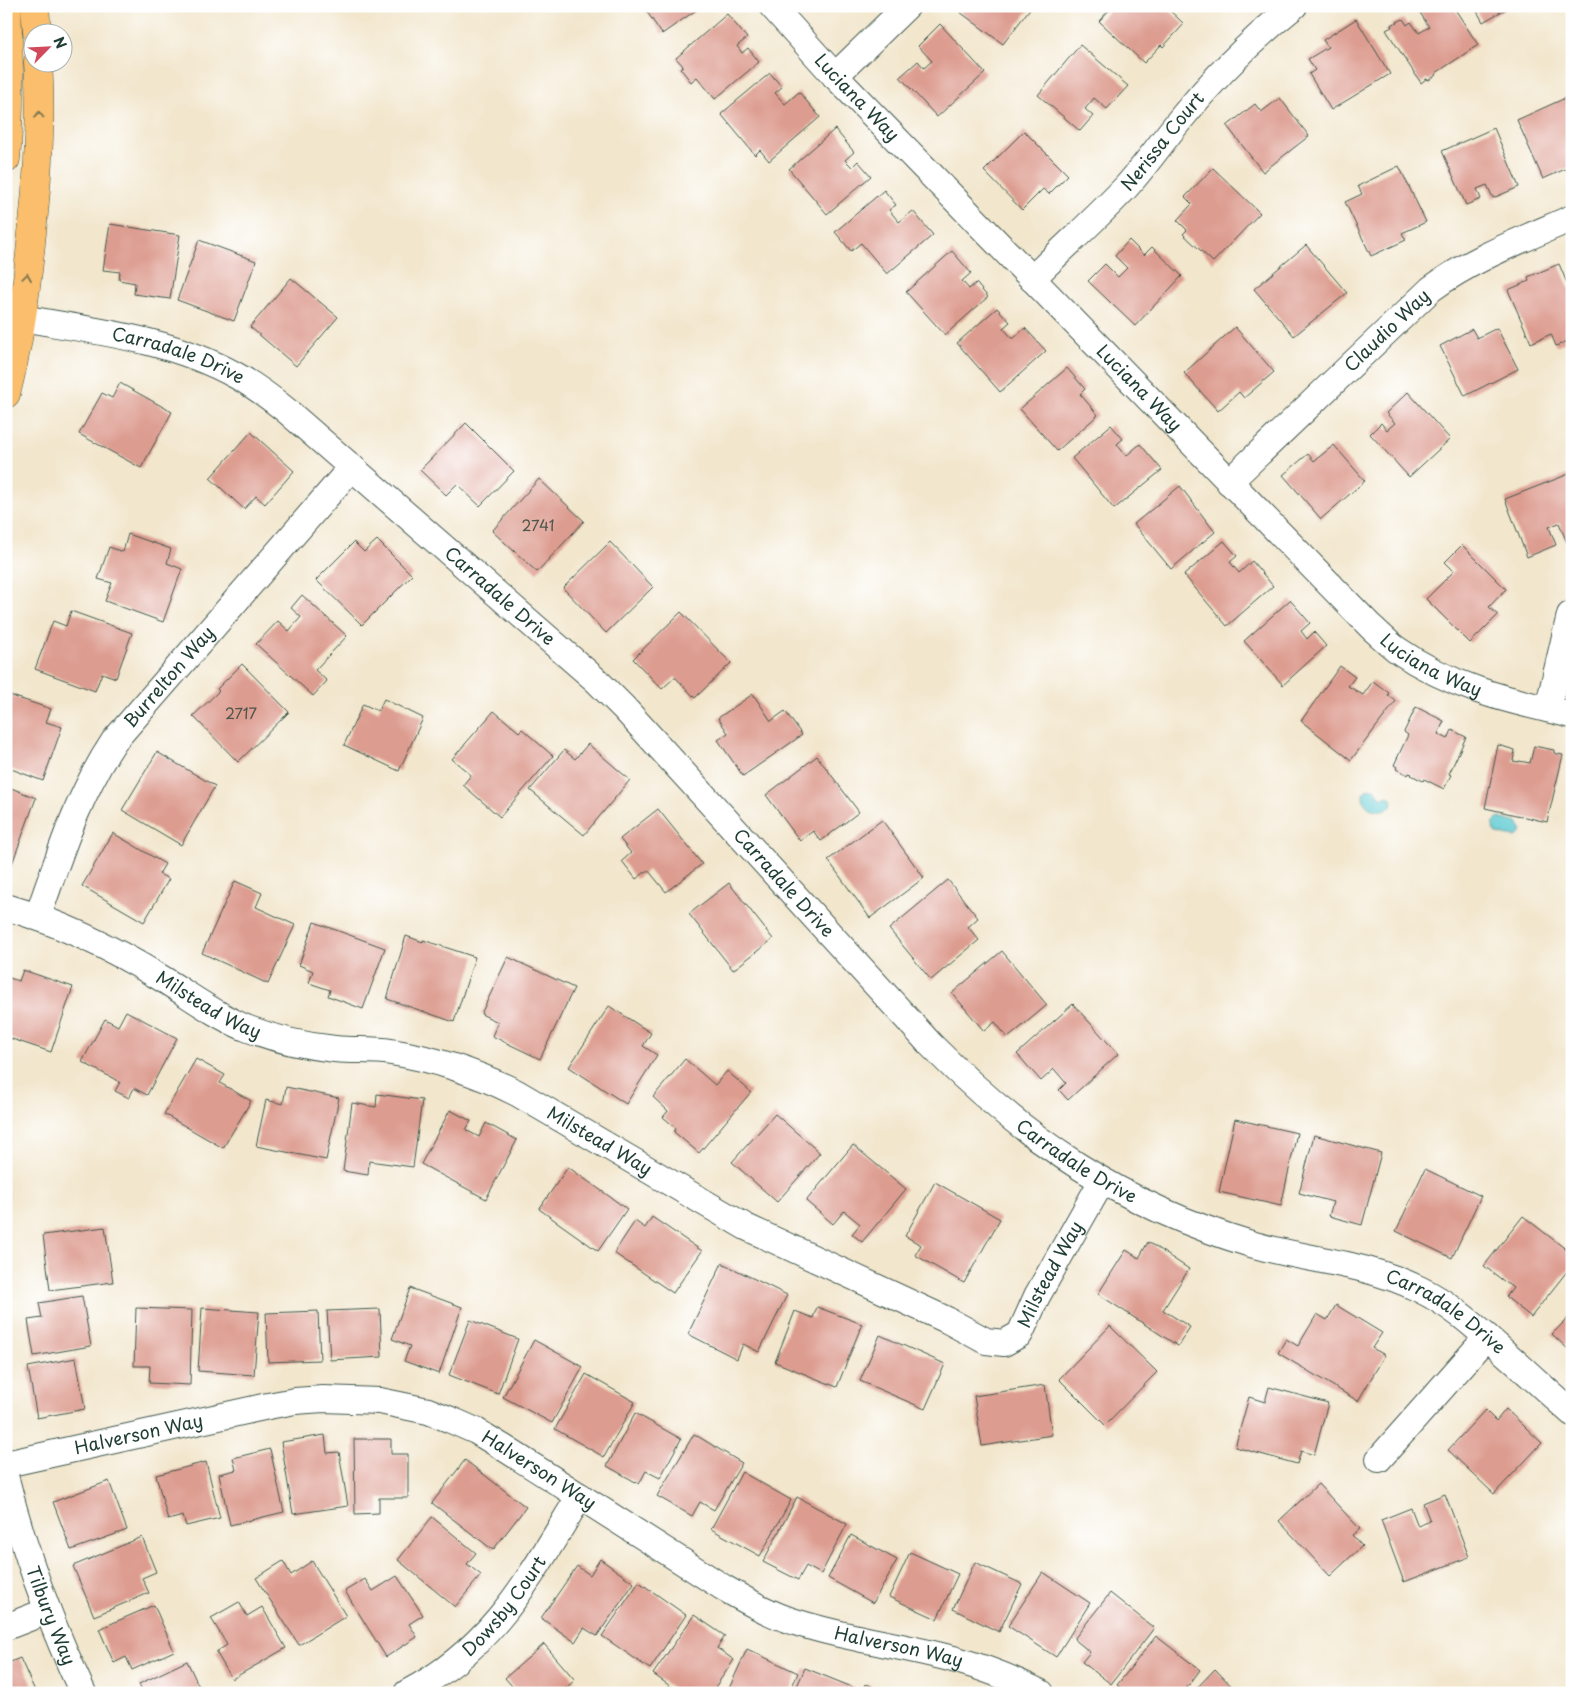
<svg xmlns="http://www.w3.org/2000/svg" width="1578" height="1699" font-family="'Playpen Sans',sans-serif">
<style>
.water{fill:#5dcad2;stroke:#3e8483}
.building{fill:#dd9c90}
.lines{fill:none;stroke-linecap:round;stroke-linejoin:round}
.minor-casing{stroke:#3f564b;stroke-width:28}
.major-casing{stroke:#3f564b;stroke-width:29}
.minor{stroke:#fff;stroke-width:26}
.major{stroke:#fabe6d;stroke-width:28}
.oneway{stroke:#82774e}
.labels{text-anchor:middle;stroke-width:4.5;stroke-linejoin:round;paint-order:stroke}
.number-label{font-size:15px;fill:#4e554b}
.street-label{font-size:18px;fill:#1f3d34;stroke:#fff}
</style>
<rect width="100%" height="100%" fill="#fff"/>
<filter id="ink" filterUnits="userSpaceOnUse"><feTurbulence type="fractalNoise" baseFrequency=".02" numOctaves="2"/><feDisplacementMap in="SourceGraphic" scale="10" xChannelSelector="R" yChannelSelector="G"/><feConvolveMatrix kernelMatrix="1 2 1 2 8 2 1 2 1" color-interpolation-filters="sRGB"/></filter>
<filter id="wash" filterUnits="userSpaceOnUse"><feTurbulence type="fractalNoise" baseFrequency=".0096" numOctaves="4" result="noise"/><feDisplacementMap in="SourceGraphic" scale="20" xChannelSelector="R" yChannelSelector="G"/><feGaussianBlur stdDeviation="1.12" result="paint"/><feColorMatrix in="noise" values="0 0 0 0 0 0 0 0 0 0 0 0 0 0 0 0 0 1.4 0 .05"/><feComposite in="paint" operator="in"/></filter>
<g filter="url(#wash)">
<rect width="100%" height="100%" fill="#f2e6cc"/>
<path class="water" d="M1375 788 1380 797C1386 798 1391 793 1393 802L1392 806C1381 814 1362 811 1363 794L1367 789Z
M1499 818 1518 823 1522 832 1516 837 1496 834 1493 829 1494 822Z"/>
<g id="blocks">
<path class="building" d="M643 6H702L662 34Z
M965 6H1032L1003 44 960 12Z
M1113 6H1165L1184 24 1163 47 1161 45 1144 63 1099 21Z
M1427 6H1453L1478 45 1436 73 1435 76 1429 80 1426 79 1421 83 1386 30 1392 27 1391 25 1403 19 1407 25 1411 22 1419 33 1429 27 1419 11Z
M1474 6H1511L1483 22Z
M727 14 747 38 737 46 742 53 748 48 759 62 715 99 697 77 691 82 680 68 683 66 676 58Z
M1356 19 1390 74 1331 110 1309 74 1315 70 1308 59 1328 47 1323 40Z
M940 24 985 73 937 117 900 77 918 61 924 68 932 61 918 46Z
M1080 45 1128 86 1107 109 1094 98 1085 109 1093 116 1080 131 1038 95Z
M770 73 782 87 775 93 785 104 799 92 820 117 769 161 760 150 755 155 721 114Z
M1572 95V166L1543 179 1517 120Z
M1280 98 1309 136 1263 172 1227 126 1255 104 1261 112Z
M1494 128 1519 187 1493 198 1487 185 1477 189 1481 199 1466 205 1442 151Z
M835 129 854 152 845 160 852 167 858 161 871 176 827 214 789 169Z
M1024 131 1068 175 1049 194 1043 189 1022 210 984 171Z
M1399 166 1426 222 1402 233 1406 240 1371 256 1345 202 1362 194 1358 186Z
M1213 168 1260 213 1213 262 1183 234 1187 230 1177 220 1192 204 1185 197Z
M884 190 896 205 889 210 899 222 913 211 933 235 887 274 861 243 851 251 835 232Z
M110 224 180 235 170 299 134 294 135 283 119 280 120 272 103 270Z
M199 240 256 261 234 321 177 300Z
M1129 240 1144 255 1152 247 1182 276 1135 326 1088 281 1105 264 1118 277 1127 268 1115 256Z
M1306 245 1347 293 1294 336 1254 289Z
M952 251 971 273 962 281 969 289 976 283 988 297 945 335 906 292Z
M1559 264 1572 295V339L1556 346 1551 334 1531 343 1508 290 1529 281 1528 277Z
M291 278 338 317 296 366 250 327Z
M997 308 1010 322 1003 328 1013 339 1025 328 1046 351 1000 392 957 343Z
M1235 327 1274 372 1244 398 1239 392 1218 411 1184 373Z
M1497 328 1518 369 1465 396 1440 346 1472 329 1477 338Z
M1067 368 1085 389 1080 394 1098 415 1057 451 1020 409Z
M120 383 172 412 141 468 79 434 102 393 112 398Z
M1408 392 1450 439 1409 477 1370 434 1381 423 1387 430 1395 423 1386 413Z
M466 423 514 471 480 506 457 484 446 495 420 470Z
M1111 425 1123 439 1117 444 1126 456 1140 444 1162 470 1114 509 1072 458Z
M251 432 294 471 265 504 256 496 244 509 210 478Z
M1334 445 1365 481 1321 519 1283 475 1308 454 1314 461Z
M1569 474 1572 481V542L1567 543 1559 523 1549 527 1556 545 1527 557 1505 499Z
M539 479 584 521 537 572 492 531Z
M1180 486 1215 532 1171 569 1134 524Z
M128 534 171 549 167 563 182 569 163 622 105 601 112 583 98 579 109 547 123 552Z
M377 540 412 575 362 625 316 580 354 542 364 552Z
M1224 541 1237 556 1230 562 1239 573 1252 561 1273 586 1227 626 1184 575Z
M610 542 653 587 606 633 563 588Z
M1462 545 1506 589 1489 607 1498 615 1470 643 1426 599 1454 571 1445 562Z
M302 595 347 636 315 670 327 681 313 696 256 644 278 621 289 631 301 617 291 608Z
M1290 600 1310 623 1301 631 1307 639 1314 632 1326 646 1283 685 1244 641Z
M71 611 132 633 116 678 102 673 95 691 35 669 53 621 66 626Z
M681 612 731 663 695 698 675 677 662 689 633 659Z
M242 664 289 712 238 762 193 716 219 691 217 689Z
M1340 666 1355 677 1348 686 1363 695 1373 681 1389 693 1388 695 1396 701 1351 760 1301 721Z
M6 694 51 709 46 722 62 727 43 781 6 767Z
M753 694 771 721 785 711 802 735 743 776 718 740 728 733 718 718Z
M384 699 423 718 399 771 344 745 363 704 378 711Z
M1416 707 1444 721 1438 734 1448 739 1452 730 1466 737 1449 774 1451 775 1444 789 1424 779 1423 781 1411 775 1412 774 1409 773 1408 775 1396 769 1397 767 1394 765 1408 735 1404 732Z
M494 711 519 732 522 729 553 756 500 817 463 785 471 775 452 759Z
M588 744 630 780 584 835 530 790 564 750 575 759Z
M1498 745 1515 750 1513 761 1519 762V761L1530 763 1534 746 1554 750V753L1563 755 1547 822 1485 808Z
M157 752 215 786 181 845 122 810Z
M817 756 859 812 821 841 813 831 800 841 766 795Z
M6 786 36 798 12 864 6 862Z
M658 809 702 864 666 892 648 870 636 879 622 861 631 853 620 839Z
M882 820 924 878 870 918 828 860Z
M113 833 165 864 159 874 169 879 144 922 82 886Z
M948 880 978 918 968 927 979 940 931 980 889 929Z
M235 881 262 893 256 907 295 925 268 984 202 953Z
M729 883 773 939 733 970 689 914Z
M314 922 385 948 363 1009 328 996 330 990 309 983 313 971 299 965Z
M406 936 423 942V940L475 957 454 1022 387 999Z
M1002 951 1047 1005 1008 1038 995 1022 984 1031 952 993Z
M508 957 574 988 540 1059 492 1036 498 1022 481 1014Z
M23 970 73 987 51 1052 6 1037V977L19 981Z
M1073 1004 1118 1054 1068 1100 1059 1090 1066 1083 1054 1069 1041 1081 1017 1054Z
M609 1006 651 1033 643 1046 657 1055 626 1104 569 1067Z
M126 1011 177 1038 147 1095 134 1088 129 1098 115 1091 120 1082 82 1062 105 1019 118 1026Z
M196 1059 225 1075 220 1083 251 1101 223 1148 164 1114Z
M685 1059 715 1085 727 1071 751 1092 699 1153 674 1132 676 1128 663 1117 668 1111 653 1097Z
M286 1087 339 1098 326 1160 256 1146 266 1100 283 1104Z
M377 1094 422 1100 413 1167 369 1161 368 1175 343 1171 352 1103 376 1107Z
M450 1110 471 1121 466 1130 479 1137 486 1123 517 1140 486 1199 421 1164Z
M775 1114 820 1153 777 1202 732 1162Z
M1235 1119 1297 1133 1281 1206 1219 1192Z
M1314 1135 1381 1153 1362 1225 1329 1216 1333 1202 1299 1193Z
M853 1145 906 1189 862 1242 852 1234 860 1224 844 1211 833 1224 806 1201Z
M568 1167 627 1209 598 1251 539 1209Z
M1425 1169 1481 1196 1452 1258 1396 1231Z
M935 1182 1000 1219 964 1283 915 1255 921 1245 905 1236Z
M1523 1216 1572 1254V1265L1531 1317 1506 1297 1513 1288 1484 1266Z
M652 1217 702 1251 673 1293 614 1253 635 1221 645 1228Z
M105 1227 113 1282 50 1290 43 1235Z
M1148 1242 1189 1269 1163 1310 1190 1327 1178 1346 1098 1294 1126 1250 1139 1258Z
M722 1263 787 1295 759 1352 743 1344 737 1359 688 1334Z
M410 1288 462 1307 439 1374 404 1361 410 1346 392 1339Z
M82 1296 91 1346 34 1356 28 1320 42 1318 39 1303Z
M1336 1305 1382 1333 1372 1348 1385 1355 1358 1401 1278 1353 1286 1339 1298 1346 1317 1314 1327 1320Z
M817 1307 862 1324 837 1387 775 1362 795 1311 813 1318Z
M136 1308 192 1310 190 1385 149 1383 150 1366H134Z
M202 1308 259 1312 254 1375 198 1371Z
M380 1309 382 1357 330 1360 327 1311Z
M318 1311 320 1360 268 1362 266 1313Z
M1572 1314V1353L1552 1334Z
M470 1320 518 1339 498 1394 449 1375Z
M1110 1326 1157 1372 1105 1425 1059 1379Z
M880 1335 945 1364 925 1409 860 1381Z
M534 1340 583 1367 552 1423 503 1397Z
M76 1358 85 1409 37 1418 28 1367Z
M586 1374 635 1402 604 1457 555 1429Z
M1045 1385 1052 1435 982 1446 974 1396Z
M1269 1387 1328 1403 1314 1455 1301 1451 1297 1464 1235 1447 1249 1397 1265 1402Z
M1506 1409 1542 1443 1494 1494 1448 1450 1485 1410 1496 1421Z
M635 1413 681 1439 660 1478 646 1471 639 1484 607 1466Z
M694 1434 742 1463 714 1510 700 1502 692 1516 657 1496Z
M325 1435 327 1453 339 1452 348 1506 293 1514 281 1442Z
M354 1439H391V1454H408V1498H379V1513L355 1514Z
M270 1449 284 1512 230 1525 219 1474 236 1470 233 1458Z
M465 1460 526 1507 493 1550 432 1503Z
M206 1462 220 1518 186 1526 183 1516 168 1520 156 1475Z
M742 1472 791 1500 760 1556 711 1529Z
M109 1481 127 1530 71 1550 53 1502Z
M1318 1484 1360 1529 1352 1535 1362 1546 1330 1576 1279 1521Z
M1445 1494 1469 1557 1404 1582 1381 1520 1411 1508 1418 1526 1430 1521 1423 1503Z
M797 1497 847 1524 821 1574 806 1566 798 1580 763 1562Z
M432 1517 476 1553 467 1564 481 1575 455 1607 398 1560Z
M851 1535 897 1560 873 1603 828 1578Z
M142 1537 156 1572 142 1578 149 1593 94 1616 73 1566Z
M910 1552 958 1574 937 1619 889 1597Z
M600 1559 634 1583 597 1636 584 1628 575 1642 541 1618 577 1566 590 1575Z
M283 1561 291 1575 312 1561 346 1616 299 1645 256 1578Z
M975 1562 1022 1584 999 1632 953 1609Z
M1043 1572 1090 1603 1056 1657 1008 1626Z
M397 1576 423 1615 409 1624 417 1637 386 1657 345 1591 365 1579 373 1591Z
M639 1582 686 1615 650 1669 602 1636Z
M1110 1593 1154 1628 1111 1684 1082 1662 1090 1652 1074 1639Z
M239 1602 247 1616 262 1607 286 1648 232 1679 216 1652 227 1645 211 1618Z
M154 1605 174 1651 132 1670 126 1657 114 1663 99 1629Z
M694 1615 725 1636 717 1648 734 1660 711 1693H680L653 1674Z
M1156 1636 1200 1670 1183 1693H1127L1117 1685Z
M544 1644 575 1680 560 1693H518L505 1678Z
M747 1649 798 1673 789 1693H727Z
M20 1658 36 1693H6V1664Z
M187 1661 202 1693H143L139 1684Z
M805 1668 857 1689 855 1693H794Z
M1215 1669 1238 1693H1192Z
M866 1684 886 1693H863Z"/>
</g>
</g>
<g filter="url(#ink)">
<use href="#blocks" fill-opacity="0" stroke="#3f564b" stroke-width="1"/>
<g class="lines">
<defs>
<g id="minor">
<path id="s1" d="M772 6 835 76 1370 626C1379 634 1387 642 1396 649 1452 688 1507 700 1572 715"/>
<path d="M835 76 907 6"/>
<path id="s2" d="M1032 279C1063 248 1097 218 1127 186 1145 166 1161 143 1179 121 1213 79 1251 40 1294 6"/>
<path id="s3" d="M21 318C95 331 171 339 237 376 255 386 271 398 287 411L597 681 624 708 930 1044C1025 1140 1121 1205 1251 1244 1309 1261 1364 1262 1419 1289 1451 1304 1478 1329 1504 1352 1527 1372 1549 1393 1572 1413"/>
<path id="s4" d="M1229 482 1431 289C1473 258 1524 239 1572 218"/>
<path d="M1548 709 1570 615"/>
<path id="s5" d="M6 907C61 923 112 948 161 978 189 995 215 1015 246 1028 275 1039 304 1046 335 1049 354 1051 373 1049 391 1052 436 1059 477 1073 517 1093L746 1227 947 1320 986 1341 1004 1343 1020 1334 1037 1296 1102 1181"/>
<path id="s6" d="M38 916C59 856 78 795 114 741L352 467"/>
<path d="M1379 1459 1487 1337"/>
<path id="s7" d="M6 1464 268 1406 295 1401 323 1399 380 1401 428 1411 451 1420 476 1431 504 1448 724 1588C745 1600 766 1612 789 1620 845 1639 904 1645 960 1661 988 1669 1015 1680 1041 1693"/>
<path id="s8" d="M6 1479C25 1556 50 1622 83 1693"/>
<path d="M6 1627 47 1611"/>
<path id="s9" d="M407 1693C495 1647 530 1576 580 1496"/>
</g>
<path id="major" d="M35 6 37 32
M6 159C11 108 9 57 7 6
M6 394C20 341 27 287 32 233 38 177 42 119 38 62"/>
</defs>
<use href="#minor" class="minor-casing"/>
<use href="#major" class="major-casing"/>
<use href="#minor" class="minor"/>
<use href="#major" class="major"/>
</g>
<defs><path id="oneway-chevron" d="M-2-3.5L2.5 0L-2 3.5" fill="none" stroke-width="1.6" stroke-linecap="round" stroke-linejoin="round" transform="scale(1.25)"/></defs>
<g class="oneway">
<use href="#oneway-chevron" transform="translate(39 115) rotate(-90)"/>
<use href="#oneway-chevron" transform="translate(27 277) rotate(-82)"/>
</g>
</g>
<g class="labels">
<g class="number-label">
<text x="538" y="531">2741</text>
<text x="241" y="719">2717</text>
</g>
<g class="street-label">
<text dy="6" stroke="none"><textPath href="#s1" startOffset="125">Luciana Way</textPath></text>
<text dy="6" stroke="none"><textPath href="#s2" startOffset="190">Nerissa Court</textPath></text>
<text dy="6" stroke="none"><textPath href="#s4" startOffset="219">Claudio Way</textPath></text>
<text dy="6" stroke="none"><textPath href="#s3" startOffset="162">Carradale Drive</textPath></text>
<text dy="6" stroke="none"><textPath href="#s1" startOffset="530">Luciana Way</textPath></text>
<text dy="6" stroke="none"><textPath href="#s3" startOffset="568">Carradale Drive</textPath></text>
<text dy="6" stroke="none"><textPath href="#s1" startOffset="935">Luciana Way</textPath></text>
<text dy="6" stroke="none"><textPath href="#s6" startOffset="276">Burrelton Way</textPath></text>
<text dy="6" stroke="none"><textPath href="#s3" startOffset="972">Carradale Drive</textPath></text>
<text dy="6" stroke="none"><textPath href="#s5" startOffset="226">Milstead Way</textPath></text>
<text dy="6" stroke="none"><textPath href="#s5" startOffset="646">Milstead Way</textPath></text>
<text dy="6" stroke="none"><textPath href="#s3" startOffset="1378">Carradale Drive</textPath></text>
<text dy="6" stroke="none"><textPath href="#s5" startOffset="1185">Milstead Way</textPath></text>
<text dy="6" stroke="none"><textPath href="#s3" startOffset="1781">Carradale Drive</textPath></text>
<text dy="6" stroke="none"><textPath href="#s7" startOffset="136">Halverson Way</textPath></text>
<text dy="6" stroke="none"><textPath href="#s7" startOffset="556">Halverson Way</textPath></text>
<text dy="6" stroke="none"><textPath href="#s9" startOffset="132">Dowsby Court</textPath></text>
<text dy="6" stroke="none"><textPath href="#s8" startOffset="144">Tilbury Way</textPath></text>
<text dy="6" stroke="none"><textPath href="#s7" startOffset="961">Halverson Way</textPath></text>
</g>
</g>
<rect width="1578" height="1699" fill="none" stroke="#fff" stroke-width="25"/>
<g transform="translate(48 48) rotate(66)"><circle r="24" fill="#ffffff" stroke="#a5b1ae"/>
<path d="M0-4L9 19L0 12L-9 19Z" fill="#d1495b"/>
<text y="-8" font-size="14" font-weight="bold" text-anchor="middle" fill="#1f3d34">N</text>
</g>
</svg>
